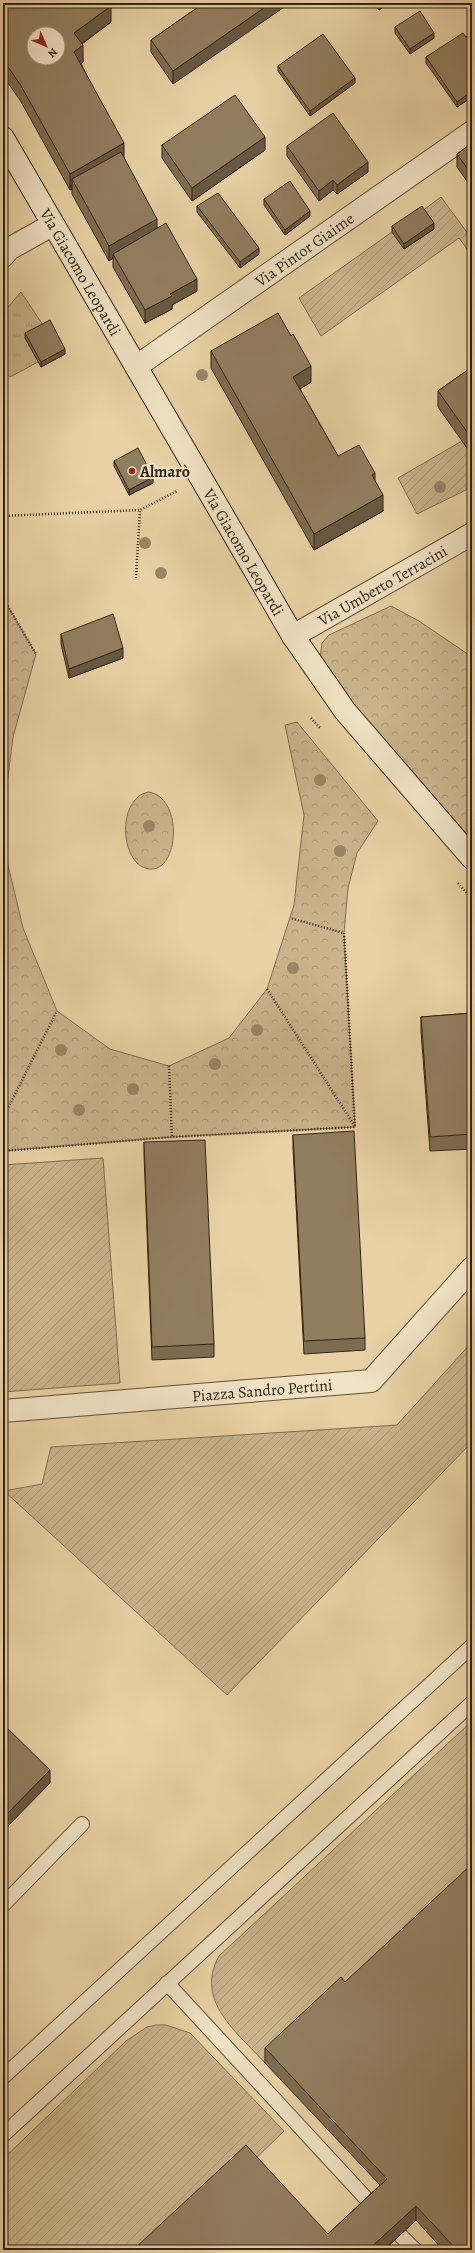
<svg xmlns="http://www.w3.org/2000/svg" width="475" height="2253" font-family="Alegreya,serif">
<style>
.grass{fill:url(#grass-tufts);stroke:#7e6c50}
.park{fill:url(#park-crowns);stroke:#7e6c50}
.garden{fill:url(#garden-furrows);stroke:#7e6c50}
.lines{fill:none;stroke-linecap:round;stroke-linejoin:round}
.lane-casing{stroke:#604f38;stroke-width:16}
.street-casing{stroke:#604f38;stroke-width:24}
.secondary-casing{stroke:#332314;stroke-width:24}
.path{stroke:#332314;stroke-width:2.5;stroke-dasharray:1 2;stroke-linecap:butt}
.lane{stroke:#f0e2c4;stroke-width:14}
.street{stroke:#f0e2c4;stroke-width:22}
.secondary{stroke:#f0e2c4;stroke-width:22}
.tree{fill:#998666}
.wall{fill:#7d6c52;stroke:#332314}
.shaded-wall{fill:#665842;stroke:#332314}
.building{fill:#917e5f;stroke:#332314;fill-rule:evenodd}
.poi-dot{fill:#8f2418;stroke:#f0e2c4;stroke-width:1.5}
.labels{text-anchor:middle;stroke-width:4;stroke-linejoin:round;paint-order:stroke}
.street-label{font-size:16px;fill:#332314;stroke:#f0e2c4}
.poi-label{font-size:16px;font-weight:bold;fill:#332314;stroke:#f0e2c4;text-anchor:start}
</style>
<defs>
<pattern id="grass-tufts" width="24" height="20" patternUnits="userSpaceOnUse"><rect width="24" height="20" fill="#c9b48c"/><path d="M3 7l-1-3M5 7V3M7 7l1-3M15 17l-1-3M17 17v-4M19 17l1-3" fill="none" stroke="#ad9a78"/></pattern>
<pattern id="park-crowns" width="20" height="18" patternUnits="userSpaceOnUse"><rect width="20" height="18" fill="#c9b48c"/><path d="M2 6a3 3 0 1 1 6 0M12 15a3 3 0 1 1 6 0" fill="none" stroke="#ad9a78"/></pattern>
<pattern id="garden-furrows" width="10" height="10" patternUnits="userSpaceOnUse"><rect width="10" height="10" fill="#c9b48c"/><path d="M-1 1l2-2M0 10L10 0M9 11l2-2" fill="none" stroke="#ad9a78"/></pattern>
</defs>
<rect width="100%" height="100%" fill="#e8d2a5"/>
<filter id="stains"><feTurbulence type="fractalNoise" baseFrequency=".005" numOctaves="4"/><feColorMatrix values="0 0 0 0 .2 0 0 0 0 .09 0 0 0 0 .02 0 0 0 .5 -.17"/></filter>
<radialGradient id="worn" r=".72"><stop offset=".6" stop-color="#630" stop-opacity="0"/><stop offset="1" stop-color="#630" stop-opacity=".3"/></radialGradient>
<path class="grass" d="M21 292 45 328 38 362 10 377 3 371V313Z"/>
<path class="park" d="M3 598 36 654 13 737 3 817Z
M391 606 419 621 472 657V845L343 696 320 658 322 643 329 635Z
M297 722 378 821 357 853 348 888 344 933 355 1127 172 1137 3 1151V844L23 928 57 1011 110 1049 169 1066 229 1038 267 989 294 905 304 815 285 725Z
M148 792C182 796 180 866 153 869 121 872 114 800 148 792Z"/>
<path class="garden" d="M441 197 472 239V256L459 238 321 336 299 298 392 232 404 249 422 211Z
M462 441 472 455V487L417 514 398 478Z
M103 1158 120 1383 3 1392V1165Z
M472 1342V1442L227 1695 4 1491 42 1484 51 1447 397 1425Z
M472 1721V1878L341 1992 265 2063C238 2033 194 2001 219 1956Z
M156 2025H166L190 2033 284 2131 250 2164 149 2250H3V2159L126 2041 147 2027Z"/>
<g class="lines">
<defs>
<path id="lane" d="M3 1905 82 1824
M167 1983 373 2206
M3 2077 472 1646
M3 2135 472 1703
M400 2235 415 2250"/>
<g id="street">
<path d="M3 256 9 249 52 225"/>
<path id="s1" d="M137 366 472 132"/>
<path id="s2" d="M293 636 472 534"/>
<path id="s3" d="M3 1411 371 1381 472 1268"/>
</g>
<g id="secondary">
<path id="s4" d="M3 138 293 636 345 711 472 858"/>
</g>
</defs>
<use href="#lane" class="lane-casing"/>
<use href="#street" class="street-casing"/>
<use href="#secondary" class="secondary-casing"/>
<path class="path" d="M3 516 140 510 177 491
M136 578 140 510
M3 598 36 654
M311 718 320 728
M458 883 472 899
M267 989 354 1125
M169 1066 172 1137
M3 1118 57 1011
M3 1151 172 1137 355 1127 344 933 290 918"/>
<use href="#lane" class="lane"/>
<use href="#street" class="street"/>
<use href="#secondary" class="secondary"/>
</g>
<g class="tree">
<circle cx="202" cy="375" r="6"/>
<circle cx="440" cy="487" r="6"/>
<circle cx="145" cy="543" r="6"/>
<circle cx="161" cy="573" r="6"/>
<circle cx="320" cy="780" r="6"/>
<circle cx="149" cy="826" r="6"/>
<circle cx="340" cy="851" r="6"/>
<circle cx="293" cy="968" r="6"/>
<circle cx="257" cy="1030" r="6"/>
<circle cx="61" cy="1050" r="6"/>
<circle cx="215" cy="1064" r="6"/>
<circle cx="133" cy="1089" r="6"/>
<circle cx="79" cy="1110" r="6"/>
</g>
<path class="wall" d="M3 3 111 22 82 44 83 62 81 63 124 158 157 228 197 291 172 305V309L145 323 113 267V258L109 261 72 194V189L70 190 20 100 3 76Z
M204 3 173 84 151 52V40Z
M374 3H389L379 10Z
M395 27 434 38 410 54 395 33Z
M472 32V97L457 107 426 63V57L466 37Z
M278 66 355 83 310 116 278 71Z
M472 138V188L457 167V154L472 143Z
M162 145 265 150 192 201 162 158Z
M287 146 368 172 337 194 333 190 319 201 287 156Z
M264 199 310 216 285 235 264 205Z
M197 206 259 254 240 268 197 212Z
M392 226 434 229 404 249 392 232Z
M25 333 65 354 41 367 25 338Z
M211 351 311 382 300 389 338 456 375 481 383 511 314 550 211 368Z
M472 367V455L438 407V391Z
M114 461 153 483 129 495 114 466Z
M61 634 123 658 69 678 61 644Z
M472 1013V1149L430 1151 421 1031V1017Z
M293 1135 365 1338V1350L304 1354 293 1148Z
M144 1142 214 1344V1357L152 1360 144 1155Z
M265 2048 472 2250H443L416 2220 384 2250H133L328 2234 380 2185 265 2063Z"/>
<path class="shaded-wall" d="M271 3H290L173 84V71Z
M381 3H389L379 10V5Z
M111 6V22L74 49V33Z
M434 33V38L410 54V49Z
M83 45V62L74 68V52Z
M355 78V83L310 116V111Z
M472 91V97L457 107V102Z
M265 137V150L192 201V188Z
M124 143V160L72 179V189L70 190V174Z
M368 162V172L337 194V185Z
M333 180V190L319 201V191Z
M310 211V216L285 235V230Z
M157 219V234L113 254V258L109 261V246Z
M434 223V229L404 249V244Z
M259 248V254L240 268V262Z
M197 279V291L172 305V309L145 323V310L170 294Z
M65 349V354L41 367V362Z
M311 366V382L293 393V377Z
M375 473V489L372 475Z
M153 477V483L129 495V490Z
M383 495V511L314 550V534Z
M123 648V658L69 678V669Z
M50 1770V1783L3 1831V1818Z
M416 2206V2220L384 2250H368Z"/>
<path class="building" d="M3 3H109L111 6 74 33 83 45 74 52 124 143 70 174 20 84 3 60ZM34 34H58V58H34Z
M204 3H271L173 71 151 40Z
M420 11 434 33 410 49 395 27Z
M472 32V91L457 102 426 57 463 33 466 37Z
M323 34 355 78 310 111 278 66Z
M235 95 265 137 192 188 162 145Z
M333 113 368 162 337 185 333 180 319 191 287 146Z
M472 143V175L457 154Z
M121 152 157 219 109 246 72 179Z
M290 181 310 211 285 230 264 199Z
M218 193 259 248 240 262 197 206Z
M422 206 434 223 404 244 392 226Z
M166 223 197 279 170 294 172 296 145 310 113 254Z
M278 313 291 336 293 334 311 366 293 377 338 456 359 445 375 473 372 475 383 495 314 534 211 351Z
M50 320 65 349 41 362 25 333Z
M472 367V439L438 391Z
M138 448 153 477 129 490 114 461Z
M113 614 123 648 69 669 61 634Z
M472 1013V1134L430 1137 421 1017Z
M354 1131 365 1338 304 1341 293 1135Z
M205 1140 214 1344 152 1347 144 1142Z
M3 1724 50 1770 3 1818Z
M472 1864V2250H457L416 2206 368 2250H133L246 2145 328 2234 387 2179 265 2048 341 1977 345 1982Z"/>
<circle class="poi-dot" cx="132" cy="471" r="4"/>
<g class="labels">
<g class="street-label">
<text dy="6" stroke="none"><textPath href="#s1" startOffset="204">Via Pintor Giaime</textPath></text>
<text dy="6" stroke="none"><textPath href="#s4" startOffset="155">Via Giacomo Leopardi</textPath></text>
<text dy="6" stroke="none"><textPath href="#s4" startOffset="479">Via Giacomo Leopardi</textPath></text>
<text dy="6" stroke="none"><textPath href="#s2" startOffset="103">Via Umberto Terracini</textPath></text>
<text dy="6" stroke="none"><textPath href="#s3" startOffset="260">Piazza Sandro Pertini</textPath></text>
</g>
<g class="poi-label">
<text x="140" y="477">Almarò</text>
</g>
</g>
<rect width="475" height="2253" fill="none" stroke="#e8d2a5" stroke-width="16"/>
<rect x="4" y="4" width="467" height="2245" fill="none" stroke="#332314" stroke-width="2"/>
<rect x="8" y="8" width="459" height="2237" fill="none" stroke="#332314"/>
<g transform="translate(46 46) rotate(135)"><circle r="19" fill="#f0e2c4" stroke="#a4967e"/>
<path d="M0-3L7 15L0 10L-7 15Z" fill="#8f2418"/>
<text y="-6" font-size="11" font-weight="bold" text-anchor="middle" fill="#332314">N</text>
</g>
<rect width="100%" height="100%" filter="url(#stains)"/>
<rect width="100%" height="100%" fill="url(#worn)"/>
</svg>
